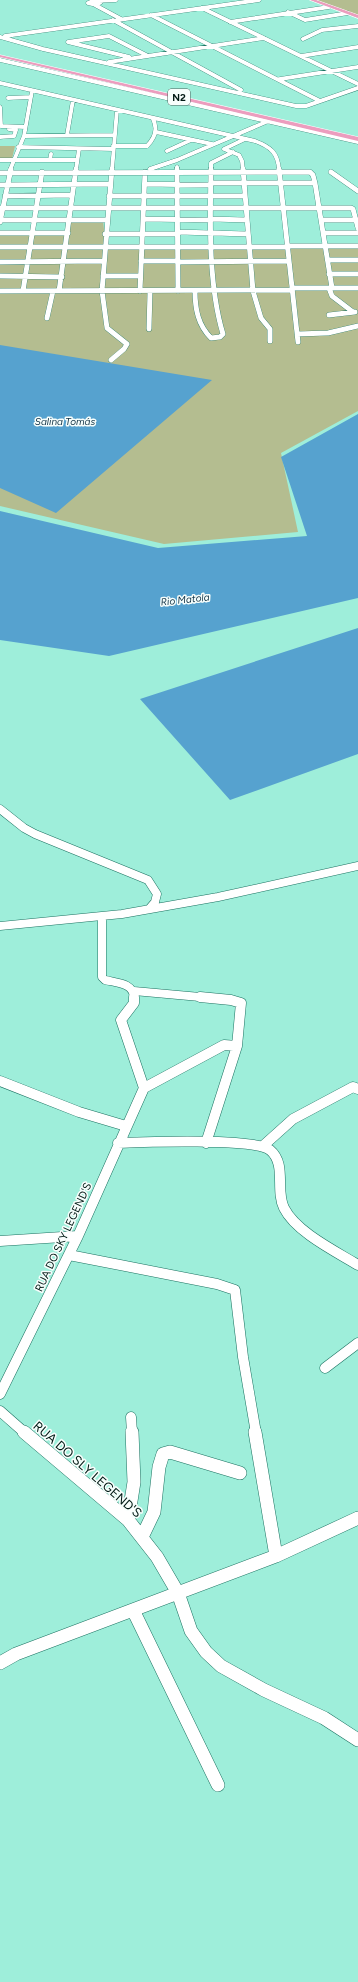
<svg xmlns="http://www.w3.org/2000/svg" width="358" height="1982" font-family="Figtree,sans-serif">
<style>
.green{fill:#b4bd90}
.water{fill:#56a2cf}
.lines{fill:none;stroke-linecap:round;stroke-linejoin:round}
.minor-far4-casing{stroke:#1b7261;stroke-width:4.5}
.minor-far3-casing{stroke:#1b7261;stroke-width:5.5}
.minor-far2-casing{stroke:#1b7261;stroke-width:9}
.minor-far1-casing{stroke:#1b7261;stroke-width:11}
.minor-casing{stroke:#1b7261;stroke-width:14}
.major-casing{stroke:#fff;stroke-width:1}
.minor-far4{stroke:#fff;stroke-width:4}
.minor-far3{stroke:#fff;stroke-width:5}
.minor-far2{stroke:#fff;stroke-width:8}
.minor-far1{stroke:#fff;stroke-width:10}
.minor{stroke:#fff;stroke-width:13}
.major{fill:#ec9dbe;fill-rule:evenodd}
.labels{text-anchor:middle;stroke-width:3;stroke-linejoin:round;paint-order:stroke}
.shield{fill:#f7fefc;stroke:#4c5e5a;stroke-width:1}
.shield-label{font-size:10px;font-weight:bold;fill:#021a15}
.far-water-label{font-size:10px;font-style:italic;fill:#0f3145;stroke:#f7fefc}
.street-label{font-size:11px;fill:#021a15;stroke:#f7fefc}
.near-street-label{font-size:13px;fill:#021a15;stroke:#f7fefc}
</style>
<rect width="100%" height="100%" fill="#9eeeda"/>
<path class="green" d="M312 0H358V16Z
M0 146H15L12 159H0Z
M70 220H103L106 248 358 247V411L281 453 298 532 164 544 0 506V233H67Z"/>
<path class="water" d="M0 345 212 380 56 513 0 488Z
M358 414V598L109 656 0 640V511L158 548 307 536 281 457Z
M358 628V754L230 800 140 699Z"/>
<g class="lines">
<defs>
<path id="minor-far4" d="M101 2 97 5 88 3 93 1 116 0
M95 5 121 19
M202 8 358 84
M288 12 305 20 348 13
M151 15 320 101
M113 20 241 90
M230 22 329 7
M5 36 259 0
M0 37 43 49 296 106H306L358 88
M303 39 322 30 358 26
M301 56 358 47
M129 57 68 42 109 36 148 56
M0 60 358 142
M109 62 264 38
M280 79 358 67
M0 83 255 141C271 147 278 153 279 170
M8 98 31 97
M0 107 1 126 25 127
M156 132 212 144
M67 135 73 100
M24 136 114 135
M0 137 14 136 16 130 9 129
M113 146H147C155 138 158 129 153 119
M18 147 113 149
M167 151 191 140
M51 154 50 160H77
M0 160H50
M177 167V170
M150 169 177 160 266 122
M10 170 24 136 32 91
M76 170 79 149
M112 170 117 110
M211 170V163L233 152
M243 170 242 161 239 155 224 149 245 139"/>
<path id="minor-far3" d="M177 169 178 291
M243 169 253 291 261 318 270 329V341
M279 169 298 342
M331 172 358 191
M0 173 310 172 313 175 315 183 332 288
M211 183H315
M145 184 211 185
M0 185 110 184
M5 196 72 195
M109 196H245
M0 208H351L353 209 358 228
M143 219 211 220
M211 219 247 220
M0 220H107
M322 220H358
M0 222 11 169
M178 232 248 234
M0 233H68
M324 233H358
M105 234H178
M287 246H358
M0 247H287
M328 260H358
M141 261H178
M0 262 103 261
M178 262 289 261
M329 274H358
M0 276 62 277
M103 276H140
M292 288H358
M329 288 332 296 353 312
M0 291 292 290
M23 291 42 172
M59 291 76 169
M140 291 145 172
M195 291C195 309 198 325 211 338L220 337 223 334C208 284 210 220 211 169
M329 315 355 312
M47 318 53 291
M149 329 150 291
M297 334 328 333 358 326
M111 360 124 349 127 344 107 328 102 291 112 169"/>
<path id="minor-far2" d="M0 809 24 828 35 834 148 880 157 894 155 902 149 909
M102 916V977L105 980C117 983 134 983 134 998
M0 926 122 914 218 897 358 866
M134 991 211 998"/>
<path id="minor-far1" d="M134 997V1003L121 1020 144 1088
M200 997 231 1000 241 1003 237 1046 206 1143
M0 1081 79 1112 126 1126
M118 1143C143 1142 254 1138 270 1150 287 1164 275 1190 284 1208 296 1232 335 1251 358 1265
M264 1145 293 1119 353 1087 358 1089
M0 1241 78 1236
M69 1255 217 1284 235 1290 243 1357 256 1433
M325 1368 358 1343
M0 1394 78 1236 144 1088 224 1045 237 1046
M0 1411 25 1433
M131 1417 132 1433"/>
<path id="minor" d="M24 1432 128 1520 157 1557 178 1593 191 1631 206 1652 221 1666 264 1690 324 1718 358 1740
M255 1432 276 1556
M128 1520 134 1482 132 1432
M142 1537 154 1512 159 1467 163 1454 170 1452 240 1473
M133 1610 218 1785
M0 1663 16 1654 276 1556 358 1518"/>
<path id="major" d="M310 0H316L358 15V18Z
M0 55 358 137V141L0 57Z"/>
</defs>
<use href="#minor-far4" class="minor-far4-casing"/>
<use href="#minor-far3" class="minor-far3-casing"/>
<use href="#minor-far2" class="minor-far2-casing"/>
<use href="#minor-far1" class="minor-far1-casing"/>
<use href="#minor" class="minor-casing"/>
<use href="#major" class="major-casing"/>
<use href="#minor-far4" class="minor-far4"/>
<use href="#minor-far3" class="minor-far3"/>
<use href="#minor-far2" class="minor-far2"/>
<use href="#minor-far1" class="minor-far1"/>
<use href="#minor" class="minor"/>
<use href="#major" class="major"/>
</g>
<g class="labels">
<rect class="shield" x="168" y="89" width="22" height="16" rx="3"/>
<g class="shield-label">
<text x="179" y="101">N2</text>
</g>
<g class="far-water-label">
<text x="65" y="425">Salina Tomás</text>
<text transform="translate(185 599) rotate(-6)" y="4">Rio Matola</text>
</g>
<g class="street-label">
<text transform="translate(63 1237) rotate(-65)" y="4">RUA DO SKY LEGEND'S</text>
</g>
<g class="near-street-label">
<text transform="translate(88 1469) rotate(41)" y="5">RUA DO SLY LEGEND'S</text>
</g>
</g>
</svg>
